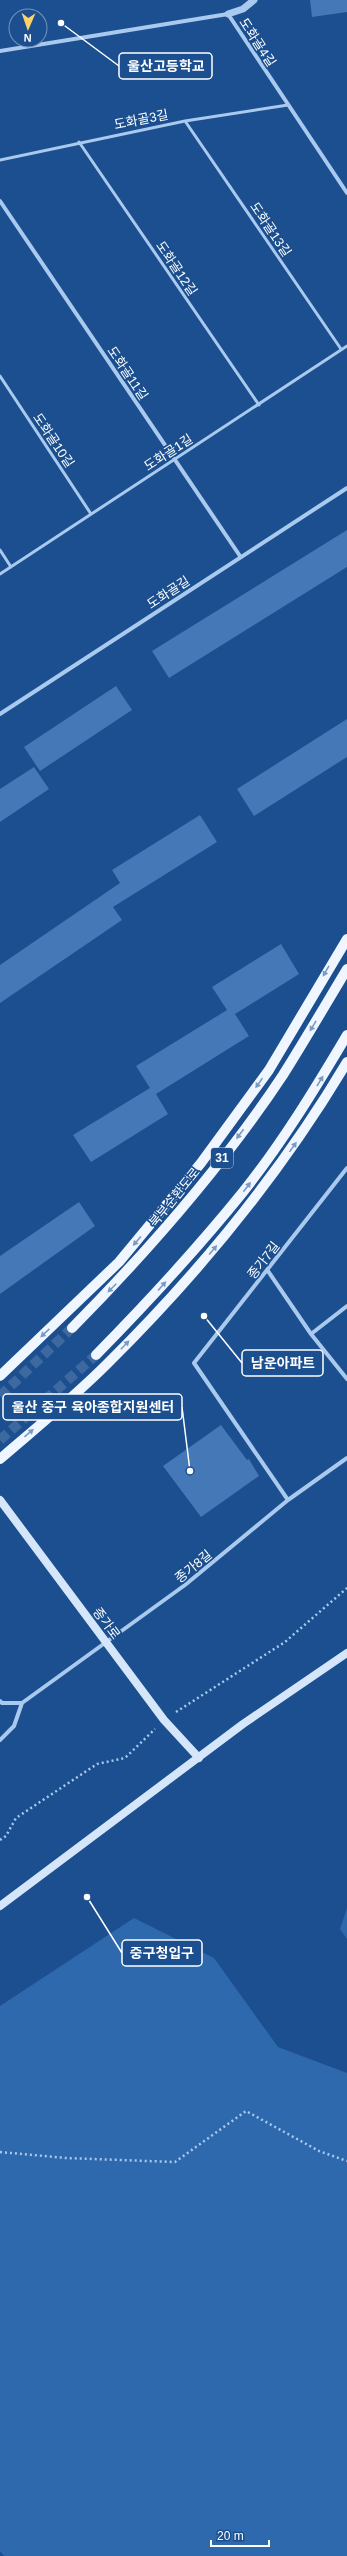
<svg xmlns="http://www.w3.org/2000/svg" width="347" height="2556" font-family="Arial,'Noto Sans KR',sans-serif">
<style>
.green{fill:#2e69ad}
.building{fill:#4478b7}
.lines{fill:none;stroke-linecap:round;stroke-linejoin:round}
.primary-tunnel{stroke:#3d69a0;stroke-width:10;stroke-dasharray:10 5;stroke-linecap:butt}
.path{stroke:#a9c9ee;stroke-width:2.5;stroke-dasharray:2 3;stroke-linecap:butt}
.service{stroke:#a9c9ee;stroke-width:3}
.minor{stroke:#a9c9ee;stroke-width:4}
.tertiary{stroke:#a9c9ee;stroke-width:7}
.secondary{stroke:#d6e6fa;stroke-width:8}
.primary{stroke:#f0f6ff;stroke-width:10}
.oneway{fill:#7b9ac1}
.labels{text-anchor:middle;stroke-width:3.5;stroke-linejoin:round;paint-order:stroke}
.shield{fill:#1b4f8f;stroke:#bbcadd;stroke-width:1}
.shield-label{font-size:12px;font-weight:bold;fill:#fff}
.street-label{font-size:13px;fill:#fff;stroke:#1b4f8f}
.leader{fill:none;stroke:#fff;stroke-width:1.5}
.callout-dot{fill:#fff;stroke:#1b4f8f;stroke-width:1.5}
.callout{fill:#1b4f8f;stroke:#fff;stroke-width:1.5}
.callout-label{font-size:14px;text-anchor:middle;font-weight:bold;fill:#fff}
</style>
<rect width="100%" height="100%" fill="#1b4f8f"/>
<path class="green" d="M347 1908V1939L340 1929Z
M134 1918 214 1958 278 2047 347 2073V2556H4L0 2551V2006Z"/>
<path class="building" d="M310 0H347V12L312 17Z
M347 530V567L169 678 152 651Z
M116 686 132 710 40 771 24 747Z
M347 719V757L254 816 237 789Z
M34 767 49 789 0 822V789Z
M200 815 217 842 113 907 122 920 0 1003V965L120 883 112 870Z
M281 944 299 974 235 1014 249 1036 156 1094 168 1114 91 1162 73 1135 150 1088 136 1066 227 1010 212 987Z
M79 1202 95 1226 0 1294V1256Z
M221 1425 247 1460 249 1459 259 1476 201 1517 163 1466Z"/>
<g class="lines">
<path class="primary-tunnel" d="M0 1396 72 1328
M0 1440 96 1355"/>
<path class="path" d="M176 1712 285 1642 347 1588
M0 1840 6 1836 16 1818 97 1764 125 1758 155 1729
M0 2152 66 2158 175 2162 246 2111 319 2151 347 2161"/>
<path class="service" d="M185 121 341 349
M79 142 259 405
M0 160 185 121 288 105
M0 376 91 514
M0 550 11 567
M0 574 347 346"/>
<path class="minor" d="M0 51 228 14 347 193
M0 201 240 556
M0 714 347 488
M268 1271 311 1334 347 1379
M311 1334 347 1306
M288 1500 194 1363 347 1168
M0 1701 2 1703H22L185 1585 288 1500 347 1458
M0 1740 14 1726 22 1703"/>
<path class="tertiary" d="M228 14 243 9 254 0"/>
<path class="secondary" d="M0 1500 164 1720 199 1758
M0 1906 243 1724 347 1653"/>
<path class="primary" d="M72 1328C149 1250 222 1167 283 1075 305 1040 326 1004 347 969
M96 1355C147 1303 197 1249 243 1192 282 1143 315 1089 347 1035
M0 1376 119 1262 201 1163 269 1070 347 939
M0 1459C36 1428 73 1398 107 1364 199 1273 281 1173 347 1062"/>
</g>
<defs><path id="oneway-solid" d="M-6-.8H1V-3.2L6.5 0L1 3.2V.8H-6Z"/></defs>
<g class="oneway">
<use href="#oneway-solid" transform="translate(326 971) rotate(120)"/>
<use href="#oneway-solid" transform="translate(313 1026) rotate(121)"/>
<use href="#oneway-solid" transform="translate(320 1081) rotate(-59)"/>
<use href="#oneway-solid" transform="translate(259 1083) rotate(125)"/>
<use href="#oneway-solid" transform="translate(240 1134) rotate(127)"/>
<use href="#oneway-solid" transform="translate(293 1147) rotate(-54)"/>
<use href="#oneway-solid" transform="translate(247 1187) rotate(-53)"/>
<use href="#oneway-solid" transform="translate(137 1241) rotate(131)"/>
<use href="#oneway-solid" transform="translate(213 1250) rotate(-50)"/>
<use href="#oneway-solid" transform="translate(162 1286) rotate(-48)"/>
<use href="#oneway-solid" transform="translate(112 1288) rotate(135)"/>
<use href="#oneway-solid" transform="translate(45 1333) rotate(137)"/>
<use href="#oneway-solid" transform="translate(125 1345) rotate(-46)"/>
<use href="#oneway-solid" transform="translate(29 1433) rotate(-41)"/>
</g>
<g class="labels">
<rect class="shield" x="211" y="1148" width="22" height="20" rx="3"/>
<g class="shield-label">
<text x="222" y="1162">31</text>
</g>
<g class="street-label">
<text transform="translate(258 42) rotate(57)" y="5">도화골4길</text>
<text transform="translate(141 119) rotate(-11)" y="5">도화골3길</text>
<text transform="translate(271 229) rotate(56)" y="5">도화골13길</text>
<text transform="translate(177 268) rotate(56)" y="5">도화골12길</text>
<text transform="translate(128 373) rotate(56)" y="5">도화골11길</text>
<text transform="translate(54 440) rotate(56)" y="5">도화골10길</text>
<text transform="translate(168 452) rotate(-33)" y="5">도화골1길</text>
<text transform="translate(168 592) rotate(-33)" y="5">도화골길</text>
<text transform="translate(174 1197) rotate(-51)" y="5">북부순환도로</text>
<text transform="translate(263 1260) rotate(-52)" y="5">종가7길</text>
<text transform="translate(193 1566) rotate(-39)" y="5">종가8길</text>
<text transform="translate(107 1623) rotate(53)" y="5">종가로</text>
</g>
</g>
<path class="leader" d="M61 23L119 66M204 1316L242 1363M190 1471L182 1407M87 1897L122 1953"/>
<g class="callout-dot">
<circle cx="61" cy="23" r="4"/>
<circle cx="204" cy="1316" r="4"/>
<circle cx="190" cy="1471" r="4"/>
<circle cx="87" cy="1897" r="4"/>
</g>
<g class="callout">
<rect x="119" y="53" width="93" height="26" rx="4"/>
<rect x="242" y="1350" width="81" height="26" rx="4"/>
<rect x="3" y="1394" width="179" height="26" rx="4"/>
<rect x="122" y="1940" width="80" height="26" rx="4"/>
</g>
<g class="callout-label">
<text x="166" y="71">울산고등학교</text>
<text x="283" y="1368">남운아파트</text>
<text x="93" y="1412">울산 중구 육아종합지원센터</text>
<text x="162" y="1958">중구청입구</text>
</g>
<g transform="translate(28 28) rotate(182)"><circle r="19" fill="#1b4f8f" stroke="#7695bc"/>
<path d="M0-3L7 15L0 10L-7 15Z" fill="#ffd166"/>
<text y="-6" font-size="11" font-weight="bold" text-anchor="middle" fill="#ffffff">N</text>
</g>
<path d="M211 2540v6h58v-6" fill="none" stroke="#ffffff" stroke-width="2"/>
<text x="217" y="2540" font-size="12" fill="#ffffff" stroke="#1b4f8f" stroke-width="3" paint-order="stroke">20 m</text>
</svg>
